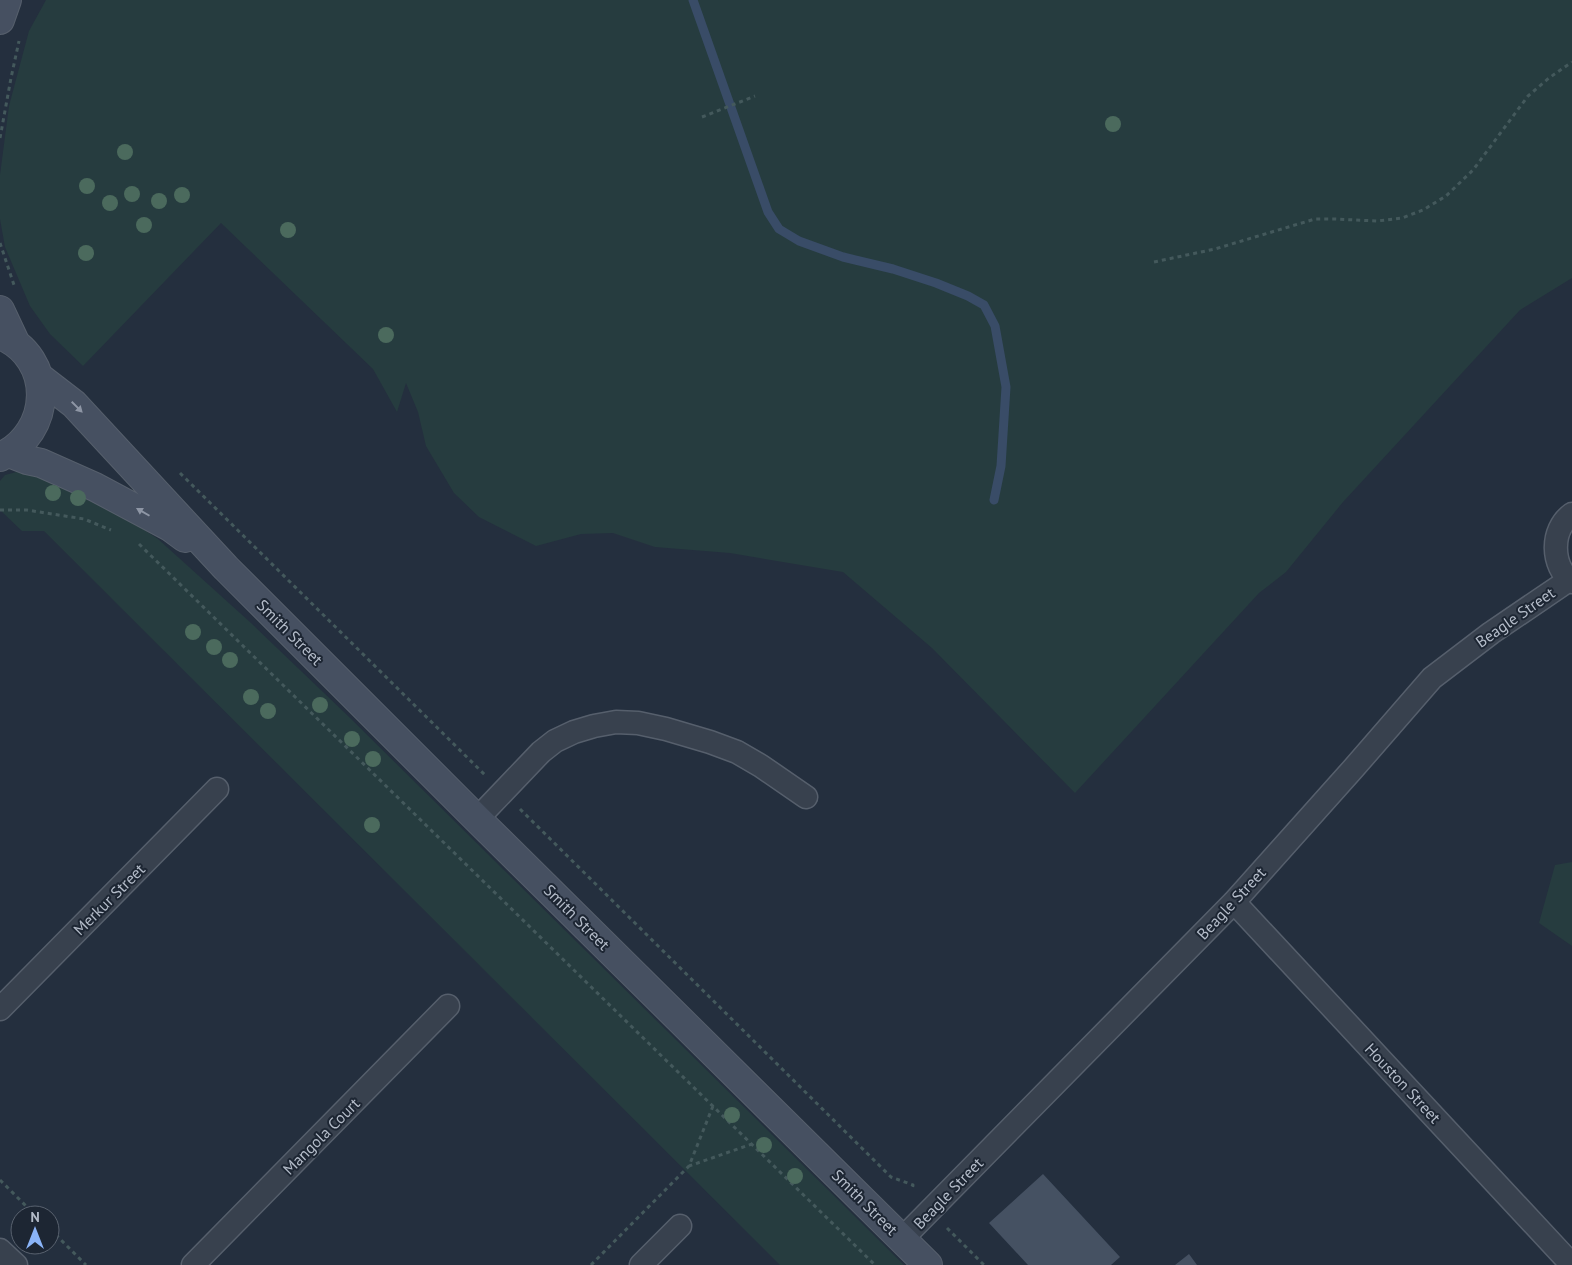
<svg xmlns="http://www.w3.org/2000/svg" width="1572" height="1265" font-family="'PT Sans',sans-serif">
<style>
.green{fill:#263c3f}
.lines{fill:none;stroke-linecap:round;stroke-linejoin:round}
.stream{stroke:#394c67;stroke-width:9}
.building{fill:#455162}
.street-casing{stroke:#565f6c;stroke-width:25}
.secondary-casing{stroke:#565f6c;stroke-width:30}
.path{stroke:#44595c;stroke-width:3;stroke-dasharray:4 4;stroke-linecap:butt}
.street{stroke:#38414e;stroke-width:22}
.secondary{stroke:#465061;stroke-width:28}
.tree{fill:#4b6a5d}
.oneway{fill:#8e96a5}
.labels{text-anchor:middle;stroke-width:4;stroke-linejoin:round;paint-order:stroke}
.street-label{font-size:16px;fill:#b4bcc9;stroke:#1d2633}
</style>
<rect width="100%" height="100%" fill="#242f3e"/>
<path class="green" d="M46 0H1572V278L1520 310 1343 502 1286 572 1259 593 1075 793 932 648 843 572 730 553 655 547 613 533 581 534 536 546 479 517 454 493 426 446 418 412 406 383 397 412 373 369 221 223 83 366 50 334 30 306 5 247 0 219V175L9 106 29 31Z
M28 469 78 486 158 539 251 623 347 715 904 1265H780L44 531H22L0 510V481L5 475Z
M1572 862V946L1539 923 1555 865Z"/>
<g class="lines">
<path class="stream" d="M693 0 768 212 779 229 799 241 843 257 893 269 936 283 968 296 984 305 995 326 1006 387 1001 466 994 500"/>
</g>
<path class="building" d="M1043 1174 1120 1257 1111 1265H1028L989 1223Z
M1189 1254 1197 1265H1175Z"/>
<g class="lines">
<defs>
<path id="street" d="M1572 514C1550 530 1551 566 1572 582
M477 819 541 752 555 741 574 732 594 726 616 722 638 723 666 729 710 742 737 752 761 766 806 797
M1234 902 1572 1265
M0 1009 217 789
M902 1239 1234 902 1352 770 1432 678 1491 633 1569 580
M0 1250 16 1265
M193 1265 448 1006
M641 1265 680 1226"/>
<path id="secondary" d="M0 20 7 0
M0 310 16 344
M0 335C56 358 53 433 0 457
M39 377 74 404 226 568 477 819 928 1265
M9 453 27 460 41 463 95 487 170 527 185 538"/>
</defs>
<use href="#street" class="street-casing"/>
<use href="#secondary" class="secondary-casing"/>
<path class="path" d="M702 117 755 96
M0 138 11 78 19 41
M0 243 14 285
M1154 262 1215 249 1315 219H1335L1377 221 1402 218 1423 210 1446 196 1473 170 1528 96 1549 78 1572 62
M180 473 485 775
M0 510H27L84 519 111 530
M139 544 875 1265
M520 809 891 1177 913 1185 912 1191
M713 1106 689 1166 752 1144
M0 1180 35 1215
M947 1228 984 1265
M50 1229 86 1265
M591 1265 689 1166"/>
<use href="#street" class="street"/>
<use href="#secondary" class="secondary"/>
</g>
<g class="tree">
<circle cx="1113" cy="124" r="8"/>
<circle cx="125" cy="152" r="8"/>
<circle cx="87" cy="186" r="8"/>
<circle cx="132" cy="194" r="8"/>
<circle cx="182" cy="195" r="8"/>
<circle cx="159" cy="201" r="8"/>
<circle cx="110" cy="203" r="8"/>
<circle cx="144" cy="225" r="8"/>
<circle cx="288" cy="230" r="8"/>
<circle cx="86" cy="253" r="8"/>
<circle cx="386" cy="335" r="8"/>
<circle cx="53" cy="493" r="8"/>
<circle cx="78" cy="498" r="8"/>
<circle cx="193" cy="632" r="8"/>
<circle cx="214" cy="647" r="8"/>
<circle cx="230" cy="660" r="8"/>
<circle cx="251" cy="697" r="8"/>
<circle cx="320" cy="705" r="8"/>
<circle cx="268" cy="711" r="8"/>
<circle cx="352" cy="739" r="8"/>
<circle cx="373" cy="759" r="8"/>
<circle cx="372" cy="825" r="8"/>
<circle cx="732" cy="1115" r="8"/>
<circle cx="764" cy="1145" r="8"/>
<circle cx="795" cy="1176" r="8"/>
</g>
<defs><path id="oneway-solid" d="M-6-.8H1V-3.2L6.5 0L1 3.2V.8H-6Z" transform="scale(1.25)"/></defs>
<g class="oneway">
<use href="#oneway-solid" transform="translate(77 407) rotate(45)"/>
<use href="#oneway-solid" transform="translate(143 512) rotate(-150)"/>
</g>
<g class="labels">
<g class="street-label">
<text transform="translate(1515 617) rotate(-35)" y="6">Beagle Street</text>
<text transform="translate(290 632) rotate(45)" y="6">Smith Street</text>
<text transform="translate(109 899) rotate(-45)" y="6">Merkur Street</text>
<text transform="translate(1231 903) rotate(-47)" y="6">Beagle Street</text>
<text transform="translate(577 917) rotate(45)" y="6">Smith Street</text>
<text transform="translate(1403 1083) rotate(47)" y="6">Houston Street</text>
<text transform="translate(321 1136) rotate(-45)" y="6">Mangola Court</text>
<text transform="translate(948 1193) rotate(-46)" y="6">Beagle Street</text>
<text transform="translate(865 1202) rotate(45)" y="6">Smith Street</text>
</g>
</g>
<g transform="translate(35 1230)"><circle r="24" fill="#1d2633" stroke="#59626f"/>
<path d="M0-4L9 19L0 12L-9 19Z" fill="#8ab4f8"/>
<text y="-8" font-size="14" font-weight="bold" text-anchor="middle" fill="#b4bcc9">N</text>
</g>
</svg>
